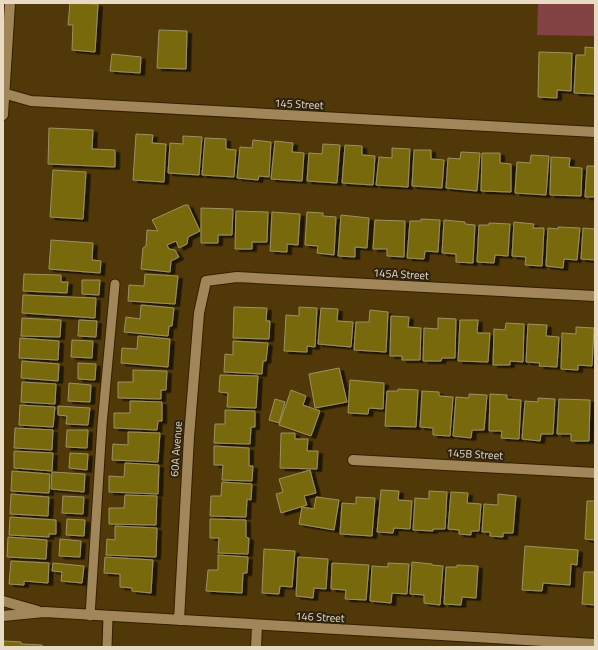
<svg xmlns="http://www.w3.org/2000/svg" width="598" height="650" font-family="'Titillium Web',sans-serif">
<style>
.green{fill:#834244}
.building{fill:#78690c;stroke:#9b9260;filter:url(#shadow)}
.lines{fill:none;stroke-linecap:round;stroke-linejoin:round}
.service-casing{stroke:#322000;stroke-width:11}
.minor-casing{stroke:#322000;stroke-width:12}
.tertiary-casing{stroke:#322000;stroke-width:12}
.service{stroke:#a1865a;stroke-width:9}
.minor{stroke:#a1865a;stroke-width:10}
.tertiary{stroke:#a1865a;stroke-width:10}
.labels{text-anchor:middle;stroke-width:4;stroke-linejoin:round;paint-order:stroke}
.street-label{font-size:11px;fill:#e8dac3;stroke:#2d2210}
</style>
<defs>
<filter id="shadow"><feDropShadow dx="4.5" dy="2.5" stdDeviation="0" flood-color="#0009"/></filter>
</defs>
<rect width="100%" height="100%" fill="#503809"/>
<path class="green" d="M538 3H595V36L537 35Z"/>
<path class="building" d="M70 3 98 4 95 52 72 50 73 25H68Z
M159 30 187 31 186 69 157 68Z
M585 47 595 48V94L574 93 576 55H585Z
M539 52 572 53 571 91 557 90V98L538 97Z
M112 54 141 57 140 73 110 71Z
M49 128 93 130 92 149 115 150V167L48 164Z
M136 134 153 135 152 143 166 144 164 182 133 180Z
M183 136 202 137 199 175 168 173 170 143 183 144Z
M205 138 226 139V149L236 150 234 177 202 175Z
M253 140 271 142 269 177 259 176 258 180 237 178 240 147 252 148Z
M275 141 293 143 292 152 304 153 302 181 271 179Z
M323 144 340 145 337 183 307 181 309 153 322 154Z
M345 145 362 146V155L375 156 373 185 342 183Z
M392 148 410 149 408 187 376 185 379 157 392 158Z
M414 150H431V159L444 160 442 188 412 186Z
M461 152 480 153 477 191 446 188 448 158 460 159Z
M482 153H500V163L511 164V192L481 191Z
M531 155 549 156 546 195 515 193 517 162 530 163Z
M551 157 570 158 569 167 582 168 581 196 550 195Z
M587 166H595V197H585Z
M53 170 86 172 83 219 50 217Z
M185 205H188L200 231 188 237 187 244 179 248 176 241 167 245 169 249 175 250 179 257 171 261 170 272 141 269 143 248 146 246 147 230 158 231 152 220Z
M201 208 233 209 232 235H218V243H201Z
M236 211 268 212 267 242H252V249H235Z
M272 212 300 214 298 245 287 244V252L270 251Z
M307 212 323 213V216L336 217 334 255 317 253 318 246 305 245Z
M341 215 369 218 367 248 355 247V257L338 256Z
M421 219 440 220 438 252 425 251 424 259 407 258 410 221H421Z
M375 220 405 221 404 257 387 256V249H373Z
M444 220 465 222V224L475 225 473 263 456 262V254L442 253Z
M514 222 534 224 533 228H544L542 266 525 265 526 257 512 256Z
M489 223 510 224 508 256 495 255 494 263 477 262 479 225H489Z
M558 227 580 228 577 260 564 259 563 268 546 266 548 228 558 229Z
M583 228 595 229V260L581 259Z
M51 240 93 243 92 260 101 261 100 273 49 269Z
M24 274 61 275V282H68L67 293 23 291Z
M145 274 178 276 175 304 128 301 129 285 144 286Z
M82 280H100L99 295 82 294Z
M23 295 96 298 95 318 22 313Z
M141 305 174 308 172 326H169L168 336 124 332 126 317 140 319Z
M234 307 267 308 266 321H270L269 339 233 338Z
M299 307 317 308 315 347 307 346V352L284 351 286 315 299 316Z
M321 308 338 309 337 321 353 322 351 347 318 344Z
M370 310 388 312 386 352 354 350 356 322H369Z
M391 316 409 317 408 327 421 328 420 360H402V356H390Z
M22 318 61 320 60 337 21 336Z
M438 318 456 319 455 358H442L441 361H423L424 328 438 329Z
M79 320 97 321 96 337 78 336Z
M460 320H478L477 333H490L488 362 458 361Z
M506 323 524 324 523 362 510 361V365H493L494 329 505 330Z
M528 324 547 325 546 336 559 337 557 367 539 366 540 363 526 362Z
M576 327 594 328 592 366 578 365V370L561 369 562 333 576 334Z
M138 336 170 339 168 367 121 363 122 348 137 349Z
M20 338 59 341 58 360 19 358Z
M72 340 93 341 92 358 71 357Z
M233 341 268 343 266 361H263L262 374 224 372 225 354 233 355Z
M22 361 59 364 58 381 21 378Z
M78 363 96 364 95 380 78 379Z
M339 368 347 402 315 408 309 374Z
M133 370 167 371 166 390H161V399L118 398V382H133Z
M220 375 258 376 256 408 227 407 228 393 219 392Z
M350 380 384 383 383 409 369 408 368 414 348 413Z
M22 382 56 384 55 404 21 402Z
M69 383 91 385 90 402 68 401Z
M398 389 418 390 416 427 385 426 387 391H398Z
M291 390 306 396 303 405 320 411 311 436 279 425Z
M422 391 439 392V396L453 397 450 436 433 435V428L420 427Z
M469 394 487 395 484 430H472L471 438 453 436 456 397 469 398Z
M490 394 507 395V399L521 400 519 439 501 438 502 431H489Z
M538 398 555 399 553 434H541L540 441 522 439 525 401 538 402Z
M275 399 285 402 279 423 269 420Z
M559 399 590 400 589 441H571V434H557Z
M130 401 162 402V421H158L157 430 114 428V413H130Z
M20 405 55 407 53 427 19 425Z
M58 406 90 408 88 425 66 424 67 416 58 415Z
M225 410 255 411V427H251L250 444 214 443 215 424H225Z
M15 428 53 430 52 450 14 448Z
M67 430H88L87 448 66 447Z
M128 432 160 433 158 462 112 460 113 444 128 445Z
M281 433H295V439H308L307 451H318L317 469 280 468Z
M214 446 249 448V466H253L252 481 222 480 223 465H214Z
M14 451 53 453 52 471 14 468Z
M70 453 88 454 87 470 69 468Z
M125 463 159 465 158 494 109 492V476L124 477Z
M310 470 316 493 304 496 307 505 281 513 276 494 283 492 279 479Z
M12 471 50 474 49 493 11 491Z
M52 472 85 474 84 492 51 489Z
M222 482 252 484 251 500 247 499 246 517 210 516 211 496H221Z
M381 490 399 491 398 500 412 501 410 529 394 528 393 533 377 532Z
M429 491 447 492 445 529H433V531L413 530 415 498 429 499Z
M451 492 468 493 467 503 481 504 479 531H471V535L459 534V530L448 529Z
M11 494 49 497 48 516 10 514Z
M498 494 516 496 513 533H503V537L490 536V532H482L484 504 498 505Z
M125 495 157 496 156 525 109 524V508H124Z
M63 496 84 497 83 514 62 513Z
M316 497 339 500 334 530 299 524 302 507 314 509Z
M356 497 375 498 372 536 340 534 342 503 356 504Z
M587 501H595V540L585 539Z
M10 517 56 520V534H49V537L9 535Z
M67 519 85 520 84 536 66 535Z
M210 519 246 520V537L249 538 248 554 218 553 219 538H210Z
M115 526 157 528 156 557 106 555 107 539 115 540Z
M8 537 47 540 46 559 7 557Z
M60 539 81 541 80 557 59 556Z
M525 546 578 550 577 565 571 564 570 585 543 583 542 591 522 590Z
M264 549 295 551 292 587 280 586 279 594 262 593Z
M218 555 248 557 247 573H243L242 593 206 591 208 570H218Z
M105 557 153 560 151 593 132 591V588L120 587V574L104 573Z
M298 557 328 559 326 589 314 588 313 598 296 596Z
M11 561 49 563 48 583 24 581V585L9 584Z
M412 562 432 564V565L443 566 440 605 424 603V595L410 594Z
M53 563 84 566 82 583 61 581 62 572 52 571Z
M332 563 369 565 366 600 345 599 346 590 331 589Z
M388 563 409 564 407 594 392 593 391 603 370 601 372 566 388 567Z
M457 565 478 566 476 598 462 597 461 605 444 604 446 567H457Z
M584 572H595V605L582 604Z
M4 641 21 642V644L42 645V647H3Z"/>
<g class="lines">
<defs>
<path id="service" d="M90 616 102 425 115 284
M107 647 108 617"/>
<path id="minor" d="M3 93 31 101 595 132
M353 460 595 473
M3 601 38 611
M3 616 44 612 595 644
M179 620 189 437 199 313 206 281 237 277 595 296
M256 647 257 625"/>
<path id="tertiary" d="M3 115 10 3"/>
</defs>
<use href="#service" class="service-casing"/>
<use href="#minor" class="minor-casing"/>
<use href="#tertiary" class="tertiary-casing"/>
<use href="#service" class="service"/>
<use href="#minor" class="minor"/>
<use href="#tertiary" class="tertiary"/>
</g>
<g class="labels">
<g class="street-label">
<text transform="translate(299 104) rotate(3)" y="4">145 Street</text>
<text transform="translate(401 274) rotate(3)" y="4">145A Street</text>
<text transform="translate(176 449) rotate(-86)" y="4">60A Avenue</text>
<text transform="translate(475 454) rotate(3)" y="4">145B Street</text>
<text transform="translate(320 617) rotate(3)" y="4">146 Street</text>
</g>
</g>
<rect width="598" height="650" fill="none" stroke="#e8dac3" stroke-width="8"/>
</svg>
